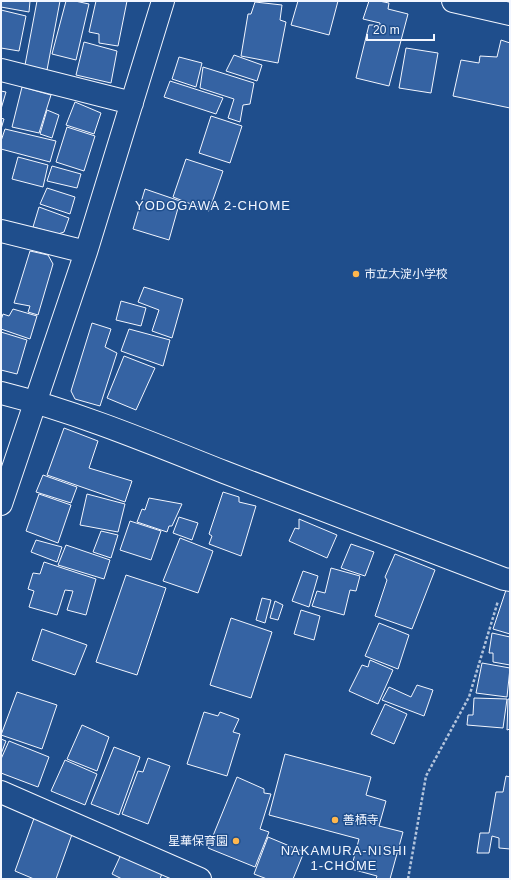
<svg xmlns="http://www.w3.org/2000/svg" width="511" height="880" font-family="Helvetica,'Noto Sans JP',sans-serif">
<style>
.building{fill:#3563a3;stroke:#f2f6ff}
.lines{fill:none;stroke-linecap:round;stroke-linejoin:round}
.minor-casing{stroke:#f2f6ff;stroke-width:24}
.path{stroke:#b3c4dc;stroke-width:2.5;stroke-dasharray:3 2;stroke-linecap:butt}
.minor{stroke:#1f4e8c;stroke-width:22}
.poi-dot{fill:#ffb74d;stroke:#1f4e8c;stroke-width:1.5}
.labels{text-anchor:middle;stroke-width:3;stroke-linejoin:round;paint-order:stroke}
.poi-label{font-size:12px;fill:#f2f6ff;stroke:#1f4e8c;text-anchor:start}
.neighbourhood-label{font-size:13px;letter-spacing:1px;fill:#f2f6ff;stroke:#1f4e8c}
</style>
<rect width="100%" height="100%" fill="#1f4e8c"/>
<path class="building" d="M1 1H30L29 12 1 7Z
M37 1H60L47 70 25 65Z
M66 1H75L89 4 76 60 52 54Z
M96 1H127L118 46 99 43V34L89 32Z
M298 1H338L329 35 291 25Z
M369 1H379L389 3 388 9 408 14 389 86 356 78 369 25H380V23L363 19Z
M255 2 282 5 280 20 286 22 278 63 241 56 248 14H251Z
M1 10 26 16 19 51 1 48Z
M501 40 510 43V108L453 96 461 60 479 63 480 56 497 57Z
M84 42 117 51 111 83 76 75Z
M406 48 438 53 431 93 399 88Z
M234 55 262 65 257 81 226 71Z
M179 57 202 63 196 87 172 79Z
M203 67 254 83 250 104 243 105 240 122 228 118 234 99 200 88Z
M170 81 223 98 216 114 164 97Z
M22 87 51 95 39 133 12 127Z
M1 91 6 92 1 109Z
M75 102 101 113 94 134 66 125Z
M47 110 59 115 52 138 40 134Z
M211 116 242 126 230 163 199 153Z
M1 118 4 119 1 129Z
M67 127 95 136 84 171 56 162Z
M5 129 56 141 50 162 1 149V141Z
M18 157 48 165 43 187 12 179Z
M186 159 223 171 209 211 173 197Z
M52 166 81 174 77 188 47 181Z
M47 188 75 197 70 214 40 204Z
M145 189 180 201 169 240 133 229Z
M39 207 69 218 64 232 58 234 33 227Z
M30 251 48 255 53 264 38 315 28 312 30 306 14 303Z
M144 287 183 299 172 338 152 331 159 310 138 302Z
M121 301 146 308 141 326 116 320Z
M13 309 37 316 30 339 1 329V320L3 314 9 316Z
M92 323 111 329 105 347 117 353 100 406 75 399 71 391Z
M129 329 170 340 163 366 121 351Z
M1 332 27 340 17 374 1 370Z
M124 356 155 368 136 410 107 398Z
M64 428 98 441 89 468 132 481 125 502 47 475Z
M43 475 77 487 71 503 36 492Z
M223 492 239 497V502L256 506 241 556 209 544 212 536 209 534Z
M39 494 71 505 58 543 26 531Z
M87 494 125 504 118 532 80 525Z
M149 498 182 504 172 526H169L167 532 137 522 142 509 145 510Z
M179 517 198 523 192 540 173 533Z
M299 519 337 535 327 558 289 541 295 528 299 529Z
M130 521 161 531 151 560 120 550Z
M101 531 118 535 111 558 93 552Z
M180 538 213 551 198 593 163 581Z
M36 540 62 547 57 562 31 552Z
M351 544 374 552 365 576 341 568Z
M66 545 110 560 104 579 58 565Z
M395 554 435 570 412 629 375 616 387 580 385 577Z
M44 562 96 579 86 615 67 610 73 591 65 590 57 615 29 607 34 591 28 589 33 573 40 574Z
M331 568 360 576 356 591 350 590 344 615 312 606 317 591 325 593Z
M303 571 318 576 309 607 292 601Z
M126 575 166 588 137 675 96 662Z
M507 587 510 588V634L493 629Z
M262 598 271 600 265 623 256 620Z
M275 601 283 605 278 620 270 618Z
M301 610 320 616 314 640 294 634Z
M231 618 272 632 251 698 210 685Z
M379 623 409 635 398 669 365 656Z
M42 629 87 645 75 675 32 660Z
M492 633 510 637V665L493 662V653H489Z
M370 660 393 670 378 704 349 691 362 665 368 667Z
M482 663 510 668 507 697 476 693Z
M417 685 433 690 424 716 382 700 389 687 411 697Z
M17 692 57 705 42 749 1 735Z
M474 698 507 699 503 728 467 725 468 715H473Z
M508 699H510V729L507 730Z
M385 704 407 714 394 744 371 734Z
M204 712 218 716 220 712 239 719 233 732 240 734 227 776 187 764Z
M82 725 109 737 97 771 67 759Z
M1 739 6 741 1 754Z
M9 741 49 757 38 787 1 773V759Z
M114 747 140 757 119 815 91 804Z
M285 754 371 777 366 795 386 801 379 826 403 832 390 879H376L377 876 351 869 359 839 269 815Z
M148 758 170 766 148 824 122 814 138 771 143 772Z
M65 760 97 774 85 805 51 791Z
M506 776 510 777V849L499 848V838L492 836 489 853H477L480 833H489L496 792H503Z
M237 777 264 789V793L271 794 260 829 269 832 255 867 208 848Z
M37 810 75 826 56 879H34L15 871Z
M268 837 304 852 293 879H267L254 874Z
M124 848 165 865 160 879H122L112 874Z"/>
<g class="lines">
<defs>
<path id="minor" d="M453 1 510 14
M1 70 132 103
M1 231 86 252
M1 393C77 412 151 443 224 472 317 508 410 544 504 579L510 580
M1 504 86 252 163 1
M1 792 200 879"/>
</defs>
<use href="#minor" class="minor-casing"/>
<path class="path" d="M408 879 426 776 469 697 498 601"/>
<use href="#minor" class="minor"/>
</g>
<g class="poi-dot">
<circle cx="356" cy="274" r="4"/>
<circle cx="335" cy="820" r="4"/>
<circle cx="236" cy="841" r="4"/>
</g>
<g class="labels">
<g class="poi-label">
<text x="364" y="278">市立大淀小学校</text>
<text x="343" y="824">善栖寺</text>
<text x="228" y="845" text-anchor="end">星華保育園</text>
</g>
<g class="neighbourhood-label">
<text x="213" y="210">YODOGAWA 2-CHOME</text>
<text x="344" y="855">NAKAMURA-NISHI<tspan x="344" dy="15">1-CHOME</tspan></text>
</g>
</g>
<rect width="511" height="880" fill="none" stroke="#f2f6ff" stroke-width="4"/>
<path d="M367 34v6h67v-6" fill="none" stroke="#f2f6ff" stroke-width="2"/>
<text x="373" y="34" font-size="12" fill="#f2f6ff" stroke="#1f4e8c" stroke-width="3" paint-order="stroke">20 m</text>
</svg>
